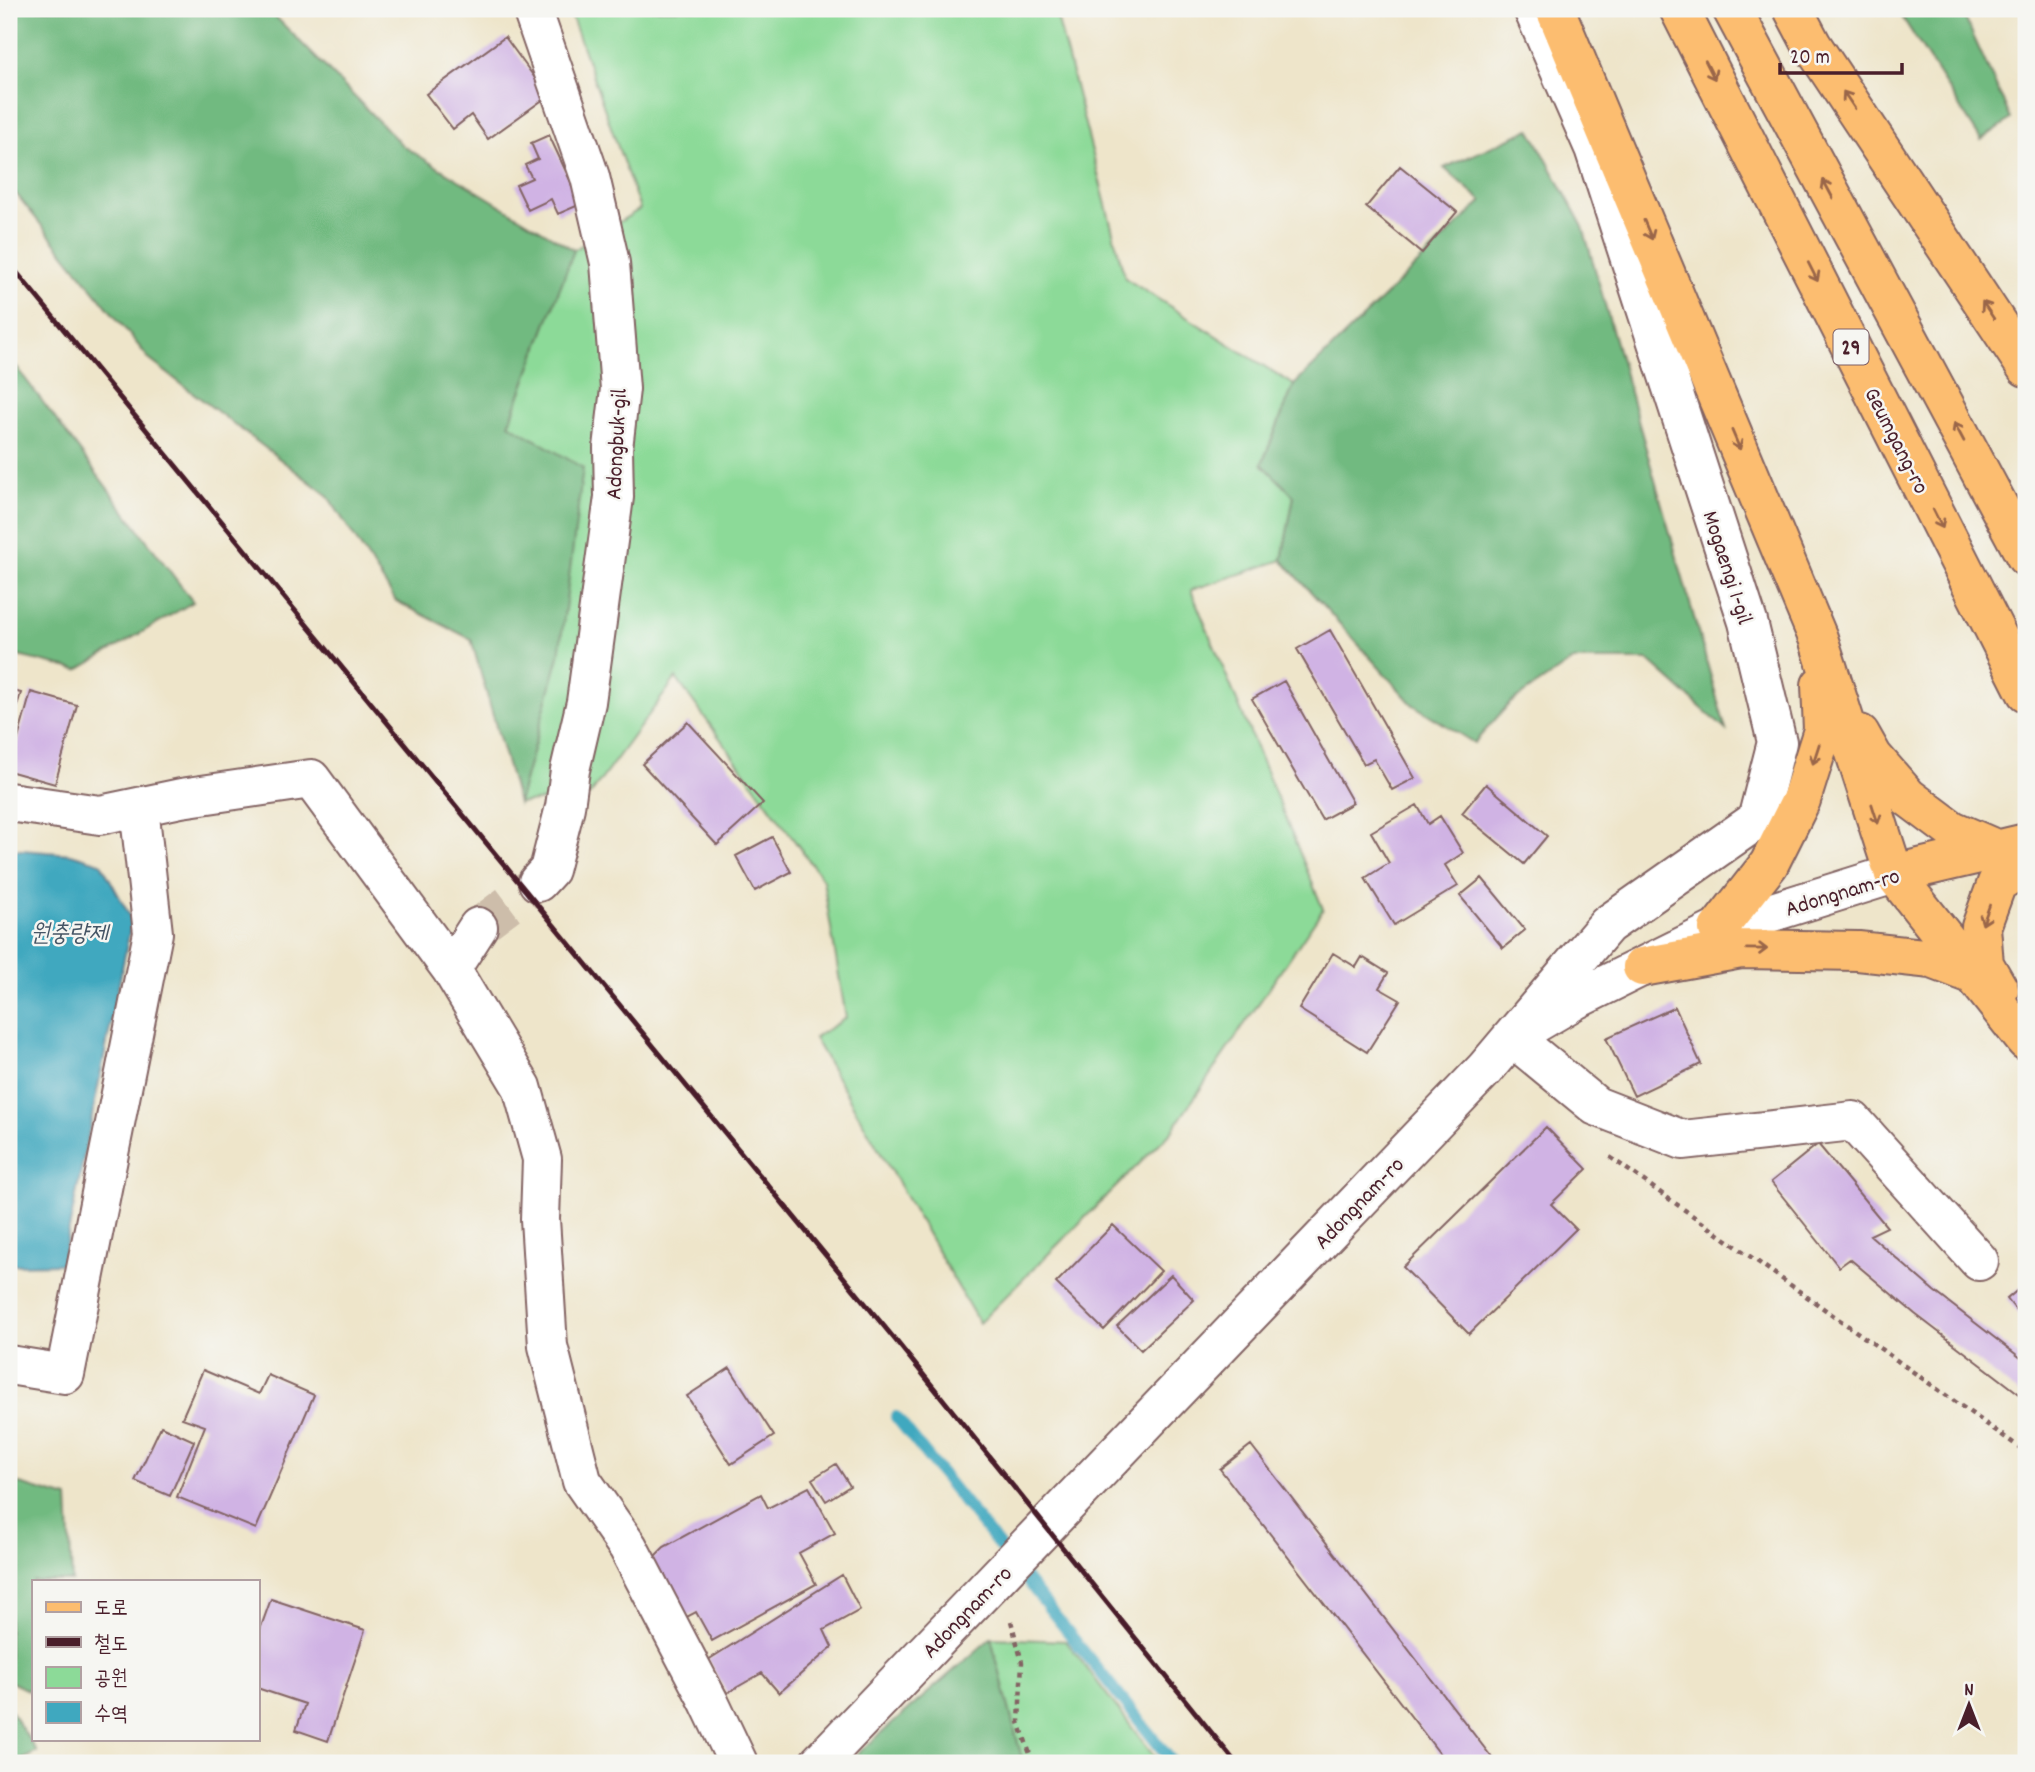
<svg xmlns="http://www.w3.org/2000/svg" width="2035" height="1772" font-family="Dekko,'Poor Story',sans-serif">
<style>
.green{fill:#8cda98;stroke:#6b7c62;stroke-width:2}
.forest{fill:#71ba80;stroke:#5e6c56;stroke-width:2}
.water{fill:#3fa8bf;stroke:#446475;stroke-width:2}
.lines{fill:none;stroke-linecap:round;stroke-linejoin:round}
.stream{stroke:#3fa8bf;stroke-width:12}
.building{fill:#d0b3e4}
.minor-tunnel{stroke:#cdbdaa;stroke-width:38;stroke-dasharray:38 19;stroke-linecap:butt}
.minor-casing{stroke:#836463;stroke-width:42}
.major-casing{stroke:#836463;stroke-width:42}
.highway-casing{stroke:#836463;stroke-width:42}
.path{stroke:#836463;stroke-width:4.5;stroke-dasharray:5 5;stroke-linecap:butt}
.minor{stroke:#fff;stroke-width:38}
.major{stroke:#fcbd6f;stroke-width:38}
.highway{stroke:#fcbd6f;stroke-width:38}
.rail{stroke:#4a1f2b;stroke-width:5}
.oneway{stroke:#9a664a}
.labels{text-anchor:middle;stroke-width:5;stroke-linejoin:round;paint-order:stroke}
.shield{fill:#f6f6f2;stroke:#7e6067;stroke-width:2}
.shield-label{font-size:21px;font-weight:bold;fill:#4a1f2b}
.street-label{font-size:23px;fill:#4a1f2b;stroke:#f6f6f2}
.water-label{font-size:24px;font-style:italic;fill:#465666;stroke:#f6f6f2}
</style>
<rect width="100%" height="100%" fill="#f6f6f2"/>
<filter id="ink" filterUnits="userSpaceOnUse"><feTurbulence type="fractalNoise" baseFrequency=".0143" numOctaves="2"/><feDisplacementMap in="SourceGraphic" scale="14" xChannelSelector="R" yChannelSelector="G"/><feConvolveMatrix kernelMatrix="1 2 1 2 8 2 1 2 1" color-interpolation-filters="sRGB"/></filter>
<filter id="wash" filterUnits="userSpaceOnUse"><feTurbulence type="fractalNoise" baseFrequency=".00686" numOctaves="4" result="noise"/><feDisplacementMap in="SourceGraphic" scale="28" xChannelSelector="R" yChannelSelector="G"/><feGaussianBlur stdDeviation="1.57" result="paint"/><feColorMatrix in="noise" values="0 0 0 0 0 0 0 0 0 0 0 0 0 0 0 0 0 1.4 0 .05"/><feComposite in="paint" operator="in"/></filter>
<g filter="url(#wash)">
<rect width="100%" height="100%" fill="#eee5ca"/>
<path class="green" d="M569 9H1055L1125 278 1294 385 1262 463 1294 496 1282 560 1191 590 1323 909 1171 1132 979 1323 814 1038 846 1018 823 880 676 678 590 795 518 803 559 656 509 425 574 250 640 209Z
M991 1638 1066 1641 1159 1763H1023Z"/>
<path class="forest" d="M9 9H268L403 146 574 250 509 424 583 468 559 656 518 803 471 639 396 601 327 495 150 360 9 185Z
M1897 9H1961L2011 119 1981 140Z
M1530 129 1583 227 1726 730 1648 660H1573L1509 704 1474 743 1412 704 1282 560 1294 496 1262 464 1294 385 1482 201 1444 168Z
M9 357 193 602 78 670 9 654Z
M9 1481 68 1498 72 1581H33V1693L9 1681Z
M991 1638 1023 1763H847Z
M9 1708 37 1752 15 1763H9Z"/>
<path class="water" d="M9 849 71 854 101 863 132 920 62 1264 9 1265Z"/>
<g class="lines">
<path class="stream" d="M896 1417 1173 1763"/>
</g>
<g id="blocks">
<path class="building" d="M505 37 548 96 488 139 471 115 453 129 426 94Z
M549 135 581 204 558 214 551 199 528 210 516 185 532 178 525 165 538 159 531 143Z
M1400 166 1457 212 1422 253 1366 207Z
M1330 630 1415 778 1392 790 1374 759 1364 764 1297 649Z
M1284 681 1353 803 1322 820 1252 699Z
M9 690 21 693 9 731Z
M31 692 77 705 55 784 9 771Z
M688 722 763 803 717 845 642 764Z
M1486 784 1547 836 1524 864 1462 813Z
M1417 805 1428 824 1440 816 1463 853 1445 865 1458 886 1394 925 1365 878 1389 863 1371 832Z
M772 837 791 872 755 891 736 856Z
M1482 878 1525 930 1503 948 1460 896Z
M1333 953 1356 967 1362 957 1388 973 1379 988 1400 1000 1367 1052 1299 1009Z
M1675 1007 1701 1064 1634 1096 1606 1038Z
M1546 1127 1587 1169 1551 1204 1576 1229 1469 1334 1403 1267Z
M1818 1144 1887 1227 1870 1235 1934 1291 2026 1362V1399L1915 1314 1850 1259 1839 1267 1771 1182Z
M1113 1225 1161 1271 1104 1330 1056 1283Z
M1171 1275 1194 1300 1141 1350 1117 1326Z
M2026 1283V1323L2007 1299Z
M730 1368 774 1436 731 1464 687 1396Z
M203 1370 259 1394 268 1375 314 1395 256 1529 177 1497 205 1426 182 1418Z
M161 1426 194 1441 170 1496 135 1481Z
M1251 1445 1496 1763H1447L1220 1469Z
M836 1464 850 1486 826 1501 812 1479Z
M809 1487 835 1533 799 1553 816 1584 712 1641 696 1612 683 1619 651 1560 664 1547 761 1494 768 1508Z
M842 1575 860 1610 824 1630 832 1647 779 1693 762 1673 727 1693 708 1660Z
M271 1599 365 1630 328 1741 296 1730 305 1704 257 1688V1638Z"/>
</g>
</g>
<g filter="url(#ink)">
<use href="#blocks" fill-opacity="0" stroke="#836463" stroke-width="2"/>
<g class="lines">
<path class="minor-tunnel" d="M478 927 538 882"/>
<defs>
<path id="minor" d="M532 9 590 177 610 263 620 389 613 448 614 497 586 702 570 770 565 807 549 870 538 882
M1533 9 1594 148 1748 622 1777 742 1757 820 1607 925 1512 1037 1596 1106 1683 1140 1853 1121 1979 1261
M9 802 100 815 181 798 311 779 451 969
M478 927 451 969 522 1087 542 1159 540 1219 548 1346 582 1481 628 1547 709 1702 738 1763
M9 1365 65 1374 153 933 139 807
M819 1763 1485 1069 1512 1037 1575 1000 1718 929 1894 874"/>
<path id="major" d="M1894 874 2026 843"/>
<path id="highway" d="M1555 9 1818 638 1894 874 2026 1041
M1679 9 2026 692
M1732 9 2026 557
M1793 9 1812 45 2026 367
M1860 734 1873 757 1908 797 1952 830 1998 850
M1718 929 1769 864 1801 800 1823 730 1821 685
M1642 967 1741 949 1858 951 1932 959 1974 975
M1999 990 1984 964 1981 927 1997 883 2026 865"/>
</defs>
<use href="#minor" class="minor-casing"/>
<use href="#major" class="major-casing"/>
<use href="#highway" class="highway-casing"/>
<path class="path" d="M1610 1157 2026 1452
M1011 1621 1022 1662 1019 1722 1033 1763"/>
<use href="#minor" class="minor"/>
<use href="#major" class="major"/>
<use href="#highway" class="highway"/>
<path class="rail" d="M9 263 897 1342 1236 1763"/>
</g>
<defs><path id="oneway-shaft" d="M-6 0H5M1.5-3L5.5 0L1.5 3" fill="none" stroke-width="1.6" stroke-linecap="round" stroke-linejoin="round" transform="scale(1.75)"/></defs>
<g class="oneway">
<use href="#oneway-shaft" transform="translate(1710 70) rotate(63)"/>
<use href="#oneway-shaft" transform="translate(1849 100) rotate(-124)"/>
<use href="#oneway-shaft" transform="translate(1828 189) rotate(-118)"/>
<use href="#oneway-shaft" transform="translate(1648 230) rotate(67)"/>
<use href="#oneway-shaft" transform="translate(1813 272) rotate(63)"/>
<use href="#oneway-shaft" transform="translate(1988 310) rotate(-124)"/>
<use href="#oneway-shaft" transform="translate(1959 432) rotate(-118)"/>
<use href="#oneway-shaft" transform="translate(1736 440) rotate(67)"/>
<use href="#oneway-shaft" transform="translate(1938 519) rotate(63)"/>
<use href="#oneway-shaft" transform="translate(1816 754) rotate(108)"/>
<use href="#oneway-shaft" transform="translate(1875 814) rotate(72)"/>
<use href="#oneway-shaft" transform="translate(1986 915) rotate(110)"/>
<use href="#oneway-shaft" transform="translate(1757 949) rotate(1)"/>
</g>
</g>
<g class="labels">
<rect class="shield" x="1833.5" y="329.5" width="35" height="35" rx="5"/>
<g class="shield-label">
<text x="1851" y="354">29</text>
</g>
<g class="street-label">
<text transform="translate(1898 440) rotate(63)" y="8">Geumgang-ro</text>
<text transform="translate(615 444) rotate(-87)" y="8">Adongbuk-gil</text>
<text transform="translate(1729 567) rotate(72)" y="8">Mogaengi 1-gil</text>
<text transform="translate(1842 891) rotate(-17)" y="8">Adongnam-ro</text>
<text transform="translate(1358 1202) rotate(-46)" y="8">Adongnam-ro</text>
<text transform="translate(966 1611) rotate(-46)" y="8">Adongnam-ro</text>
</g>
<g class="water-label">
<text x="69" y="940">원충량제</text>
</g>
</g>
<rect width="2035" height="1772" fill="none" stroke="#f6f6f2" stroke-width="35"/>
<rect x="32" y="1580" width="228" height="161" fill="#f6f6f2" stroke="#b1a0a2" stroke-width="2"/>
<rect x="46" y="1602" width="35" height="10" fill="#fcbd6f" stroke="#b1a0a2" stroke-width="2"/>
<text x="94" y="1614" font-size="21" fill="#4a1f2b">도로</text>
<rect x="46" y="1637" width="35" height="10" fill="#4a1f2b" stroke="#b1a0a2" stroke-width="2"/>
<text x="94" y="1650" font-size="21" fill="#4a1f2b">철도</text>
<rect x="46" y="1667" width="35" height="21" fill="#8cda98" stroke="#b1a0a2" stroke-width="2"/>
<text x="94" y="1684" font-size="21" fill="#4a1f2b">공원</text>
<rect x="46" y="1702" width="35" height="21" fill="#3fa8bf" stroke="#b1a0a2" stroke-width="2"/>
<text x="94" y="1720" font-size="21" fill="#4a1f2b">수역</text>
<g transform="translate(1969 1705)" stroke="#f6f6f2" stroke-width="5" paint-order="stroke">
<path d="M0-5L12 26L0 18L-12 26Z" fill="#4a1f2b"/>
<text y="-10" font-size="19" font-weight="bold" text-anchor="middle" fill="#4a1f2b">N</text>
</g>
<path d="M1780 63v10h122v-10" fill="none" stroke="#4a1f2b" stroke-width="3.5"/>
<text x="1790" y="63" font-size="21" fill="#4a1f2b" stroke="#f6f6f2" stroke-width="5" paint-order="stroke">20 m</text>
</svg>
